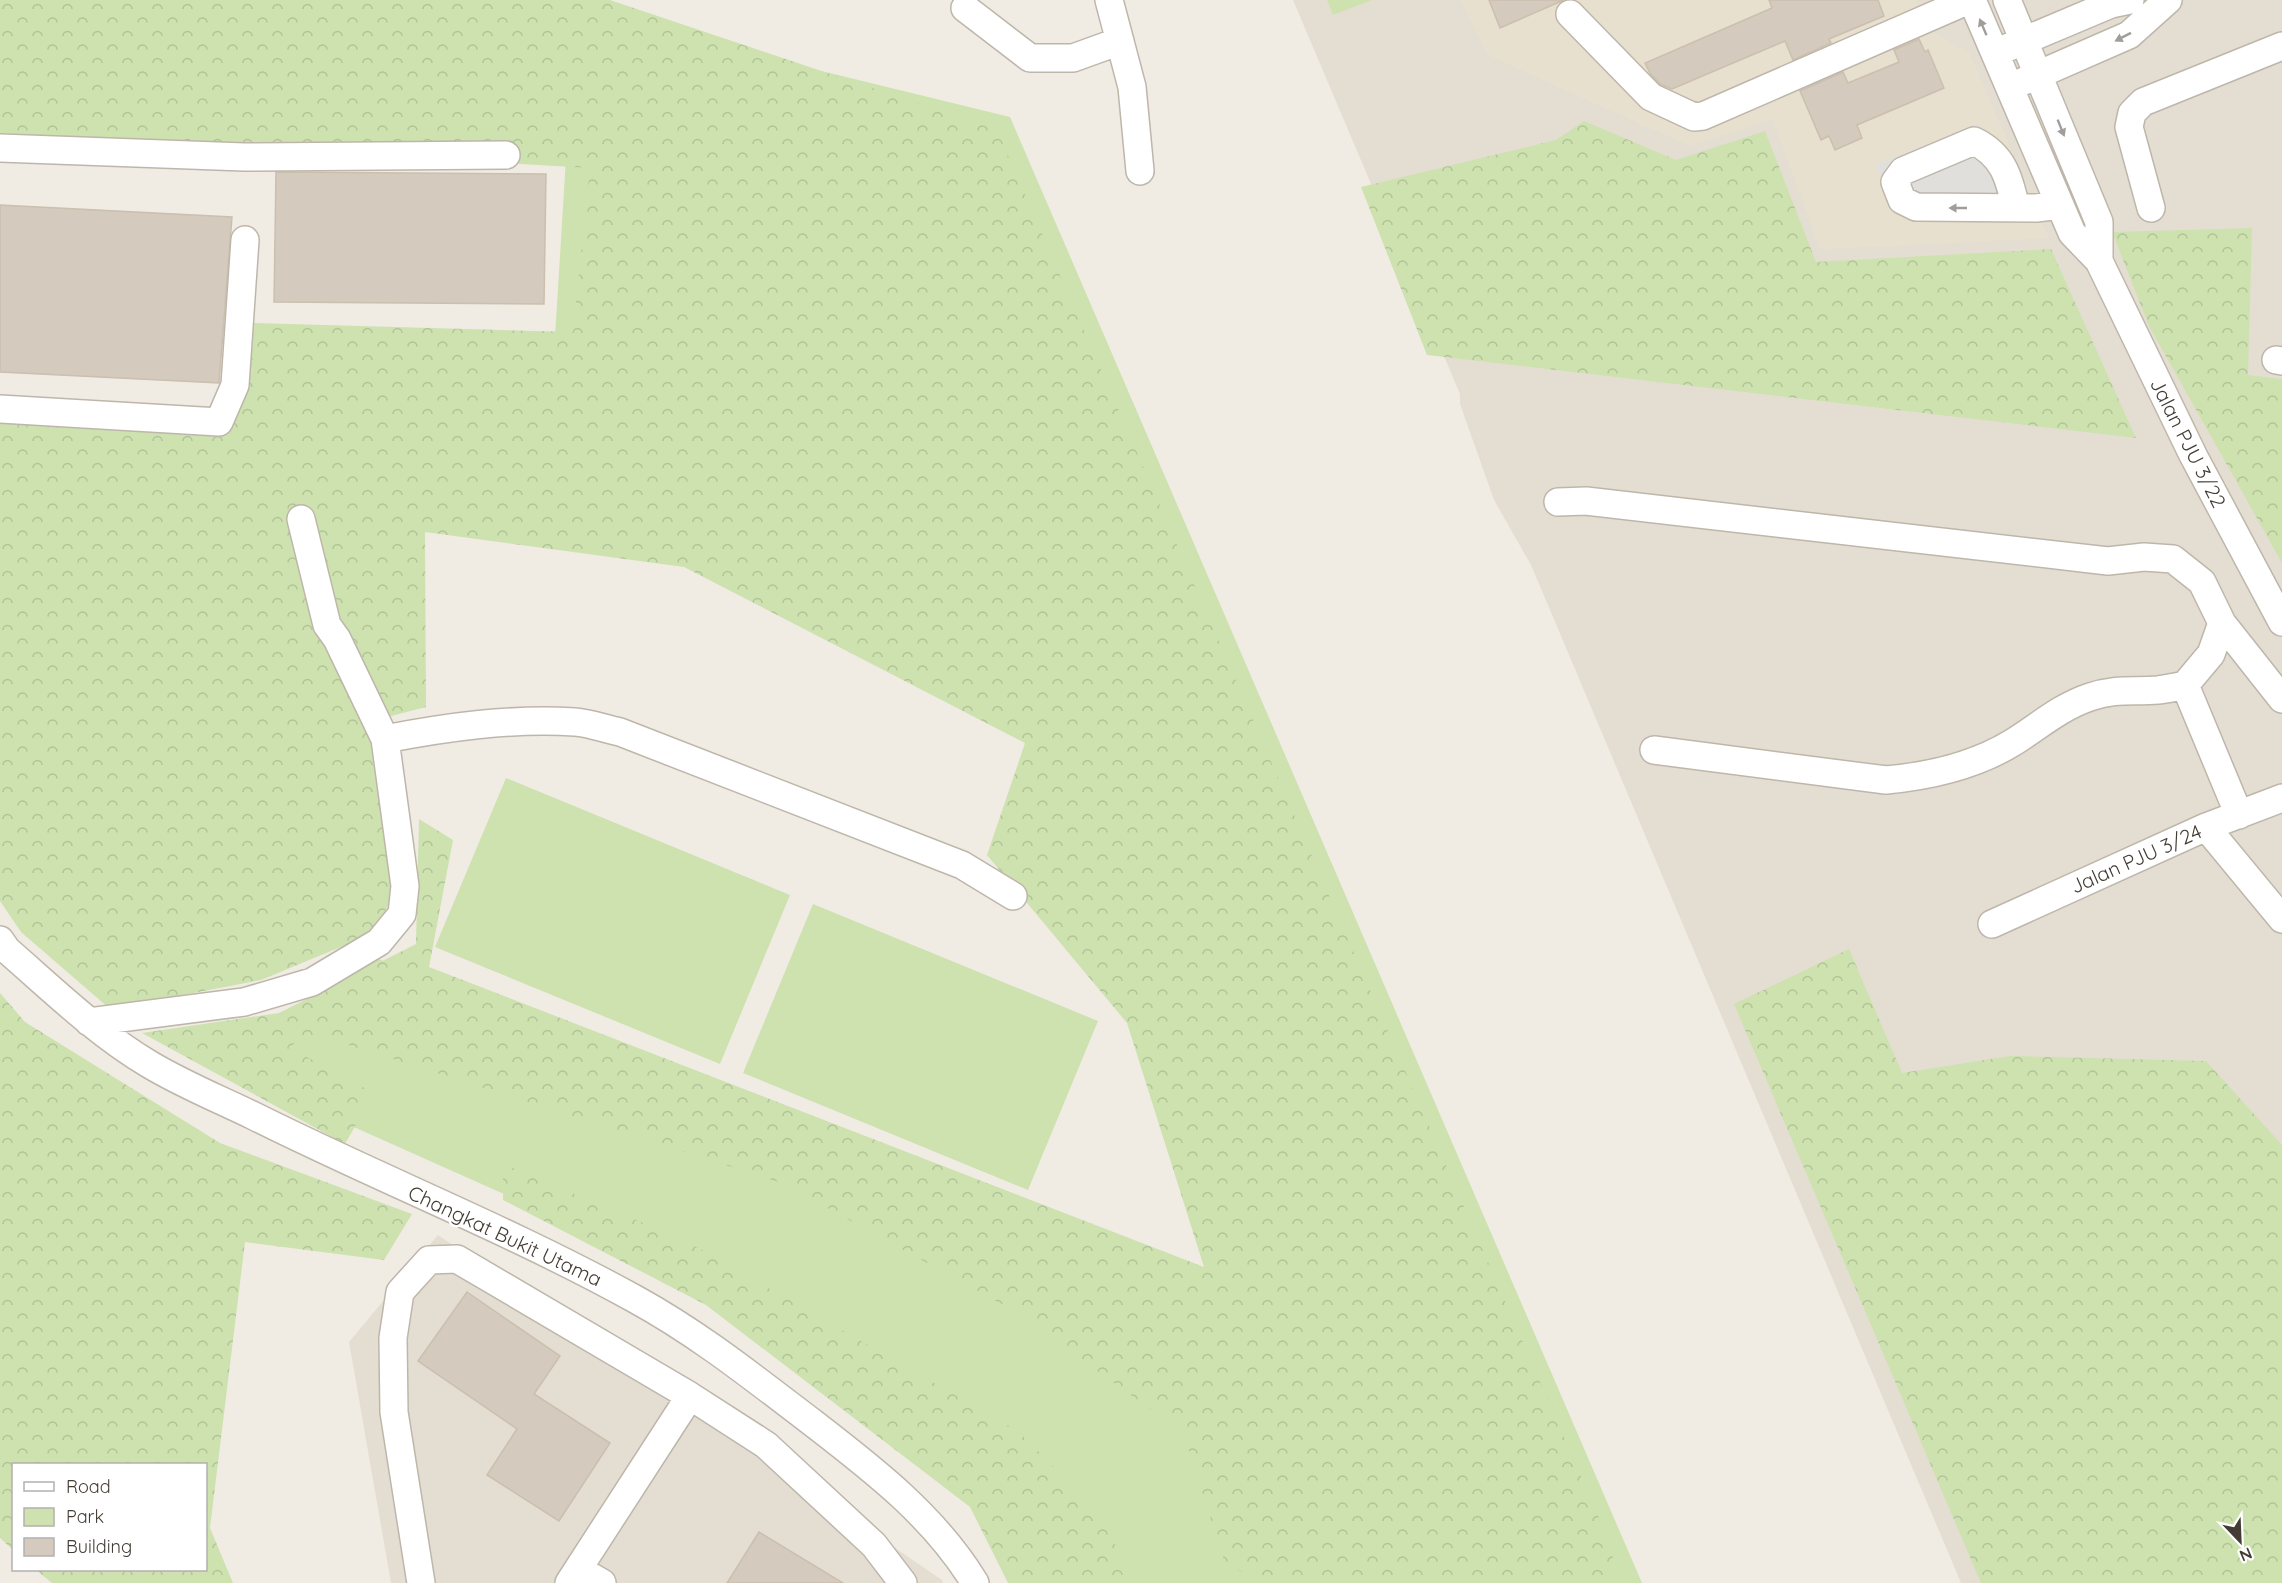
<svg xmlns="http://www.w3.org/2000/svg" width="2282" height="1583" font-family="Quicksand,sans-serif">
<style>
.residential{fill:#e4ded2}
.education{fill:#e8e0cf}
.green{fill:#cde2af}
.forest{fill:url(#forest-crowns)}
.parking{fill:#e1dfdc}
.building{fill:#d4cabd;stroke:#cbbfae;stroke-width:1.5}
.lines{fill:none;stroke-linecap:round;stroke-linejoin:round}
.minor-casing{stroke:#beb6aa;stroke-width:30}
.minor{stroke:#fff;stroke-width:27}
.oneway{fill:#a09e9a}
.labels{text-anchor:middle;stroke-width:5;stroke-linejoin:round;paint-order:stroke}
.street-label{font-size:20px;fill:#423c34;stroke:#fff}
</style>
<defs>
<pattern id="forest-crowns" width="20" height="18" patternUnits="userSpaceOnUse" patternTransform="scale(1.5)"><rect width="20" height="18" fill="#cde2af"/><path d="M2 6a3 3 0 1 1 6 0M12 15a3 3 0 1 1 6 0" fill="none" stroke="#b1c397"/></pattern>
</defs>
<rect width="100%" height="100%" fill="#f0ece4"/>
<path class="residential" d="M1293 0H2282V1583H1961L1531 565 1494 500 1460 404V394Z
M438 1235 942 1580 943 1583H391L349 1342Z"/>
<path class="education" d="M1461 0H1917L1930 31 1969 53 2049 238 1820 249 1773 119 1690 146 1488 55Z"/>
<path class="green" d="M1327 0H1372L1333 15Z
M575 11 1010 117 1642 1583H1027L977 1489 663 1265 237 1075 365 953 1215 1326 1273 1239 1072 737 555 337Z
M506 778 790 895 720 1064 435 947Z
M813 904 1098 1021 1028 1190 743 1073Z"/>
<path class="forest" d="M0 0H610L997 130 1606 1534 1620 1583H1263L1225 1563 1183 1432 1007 1307 782 1183 314 1034 288 1047 374 1093 345 1144 142 1033 279 1013 416 944 419 819 453 840 429 967 1204 1267 1127 1023 987 855 1025 743 684 567 425 532 426 707 368 722 388 838 393 897 372 934 261 980 110 1009 21 932 0 901V406L229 430 254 323 573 332 590 168 0 133Z
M1584 121 1676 160 1765 131 1816 262 2051 249 2136 438 1427 355 1361 187 1556 140Z
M2252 228 2248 375 2282 379V563L2149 326 2112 232Z
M1849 949 1902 1073 2010 1056 2206 1061 2282 1145V1583H1981L1734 1004Z
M0 993 25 1022 220 1143 412 1214 384 1260 245 1242 210 1528 233 1583H52L36 1570H206V1464H14L13 1550 0 1538Z
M503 1164 686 1241 1018 1431 1109 1523 1125 1583H1008L970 1507 706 1305 503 1200Z"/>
<path class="parking" d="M1979 123 2011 201 1897 212 1875 165Z"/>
<path class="building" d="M1489 0H1564L1500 28Z
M1769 0H1878L1884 16 1829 39 1831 43 1793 60 1785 41 1672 89 1660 84 1650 73 1645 63 1772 8Z
M1919 39 1925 52 1928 50 1944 88 1857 125 1862 138 1835 150 1829 136 1821 140 1800 91 1843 72 1848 83 1899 62 1894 50Z
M276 172 546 174 544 304 274 302Z
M0 205 232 217 219 383 0 372Z
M467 1292 560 1356 534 1394 610 1443 559 1521 487 1475 517 1429 418 1361Z
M759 1532 843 1583H727Z"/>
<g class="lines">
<defs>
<path id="minor" d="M1109 0 1132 87 1140 171
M1972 0 2072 233 2099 261 2193 455 2282 622
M2007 0 2099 222V261
M965 8 1030 58H1073L1120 41
M1570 14 1651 97 1694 117 1703 116 1969 0
M2009 47 2111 4 2130 0
M2024 81 2129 35 2168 0
M0 148 244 157 506 155
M2016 208C2009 177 2003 155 1974 141L1903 171 1895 182 1902 200 1916 207 2036 208 2060 205
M2151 208 2129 127 2132 113 2143 102 2282 46
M2276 360 2282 361
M0 409 219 422 235 385 245 240
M1558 502 1586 501 2108 561 2144 557 2173 559 2202 582 2222 623 2282 699
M2185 685 2239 815
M385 739C447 727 511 718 575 722 590 723 605 729 620 732L962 865 1013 896
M1654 750 1886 780C1930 776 1974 766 2012 743 2038 727 2060 707 2090 697 2116 688 2133 692 2158 690 2167 689 2176 687 2185 685L2211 654 2222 623
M2206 827 2282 919
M1992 924 2206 827 2282 798
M0 940 7 950C53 990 97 1033 149 1064 182 1084 219 1099 254 1116 380 1179 512 1231 635 1299 699 1334 755 1379 813 1423 874 1470 935 1517 975 1583
M89 1022 244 1002 312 982 379 942 402 914 405 886 385 739 337 639 327 625 301 519
M578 1569 602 1583
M421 1583 394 1412 393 1338 400 1292 429 1260 457 1259 690 1396 766 1445 874 1545 903 1583
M569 1583 690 1396"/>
</defs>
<use href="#minor" class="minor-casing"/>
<use href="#minor" class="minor"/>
</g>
<defs><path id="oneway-solid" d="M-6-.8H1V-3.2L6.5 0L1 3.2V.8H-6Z" transform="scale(1.5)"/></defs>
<g class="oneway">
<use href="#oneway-solid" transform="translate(1983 27) rotate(-113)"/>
<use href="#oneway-solid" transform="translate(2123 37) rotate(153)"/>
<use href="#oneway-solid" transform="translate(2061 128) rotate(68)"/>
<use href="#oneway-solid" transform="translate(1958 208) rotate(-180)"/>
</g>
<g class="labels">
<g class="street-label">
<text transform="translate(2188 443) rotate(63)" y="7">Jalan PJU 3/22</text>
<text transform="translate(2136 859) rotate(-24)" y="7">Jalan PJU 3/24</text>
<text transform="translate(505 1236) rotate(25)" y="7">Changkat Bukit Utama</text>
</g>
</g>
<rect x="12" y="1463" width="195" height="108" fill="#ffffff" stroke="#b3b1ae" stroke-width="1.5"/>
<rect x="24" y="1482" width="30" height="9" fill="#ffffff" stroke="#b3b1ae" stroke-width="1.5"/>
<text x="66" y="1493" font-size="18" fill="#423c34">Road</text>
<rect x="24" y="1508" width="30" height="18" fill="#cde2af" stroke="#b3b1ae" stroke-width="1.5"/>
<text x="66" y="1523" font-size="18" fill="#423c34">Park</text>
<rect x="24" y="1538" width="30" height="18" fill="#d4cabd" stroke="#b3b1ae" stroke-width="1.5"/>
<text x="66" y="1553" font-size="18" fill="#423c34">Building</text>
<g transform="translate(2240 1541) rotate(157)" stroke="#ffffff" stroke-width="4.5" paint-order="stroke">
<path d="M0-4.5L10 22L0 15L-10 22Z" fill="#423c34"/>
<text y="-9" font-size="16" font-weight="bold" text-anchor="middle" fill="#423c34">N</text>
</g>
</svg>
